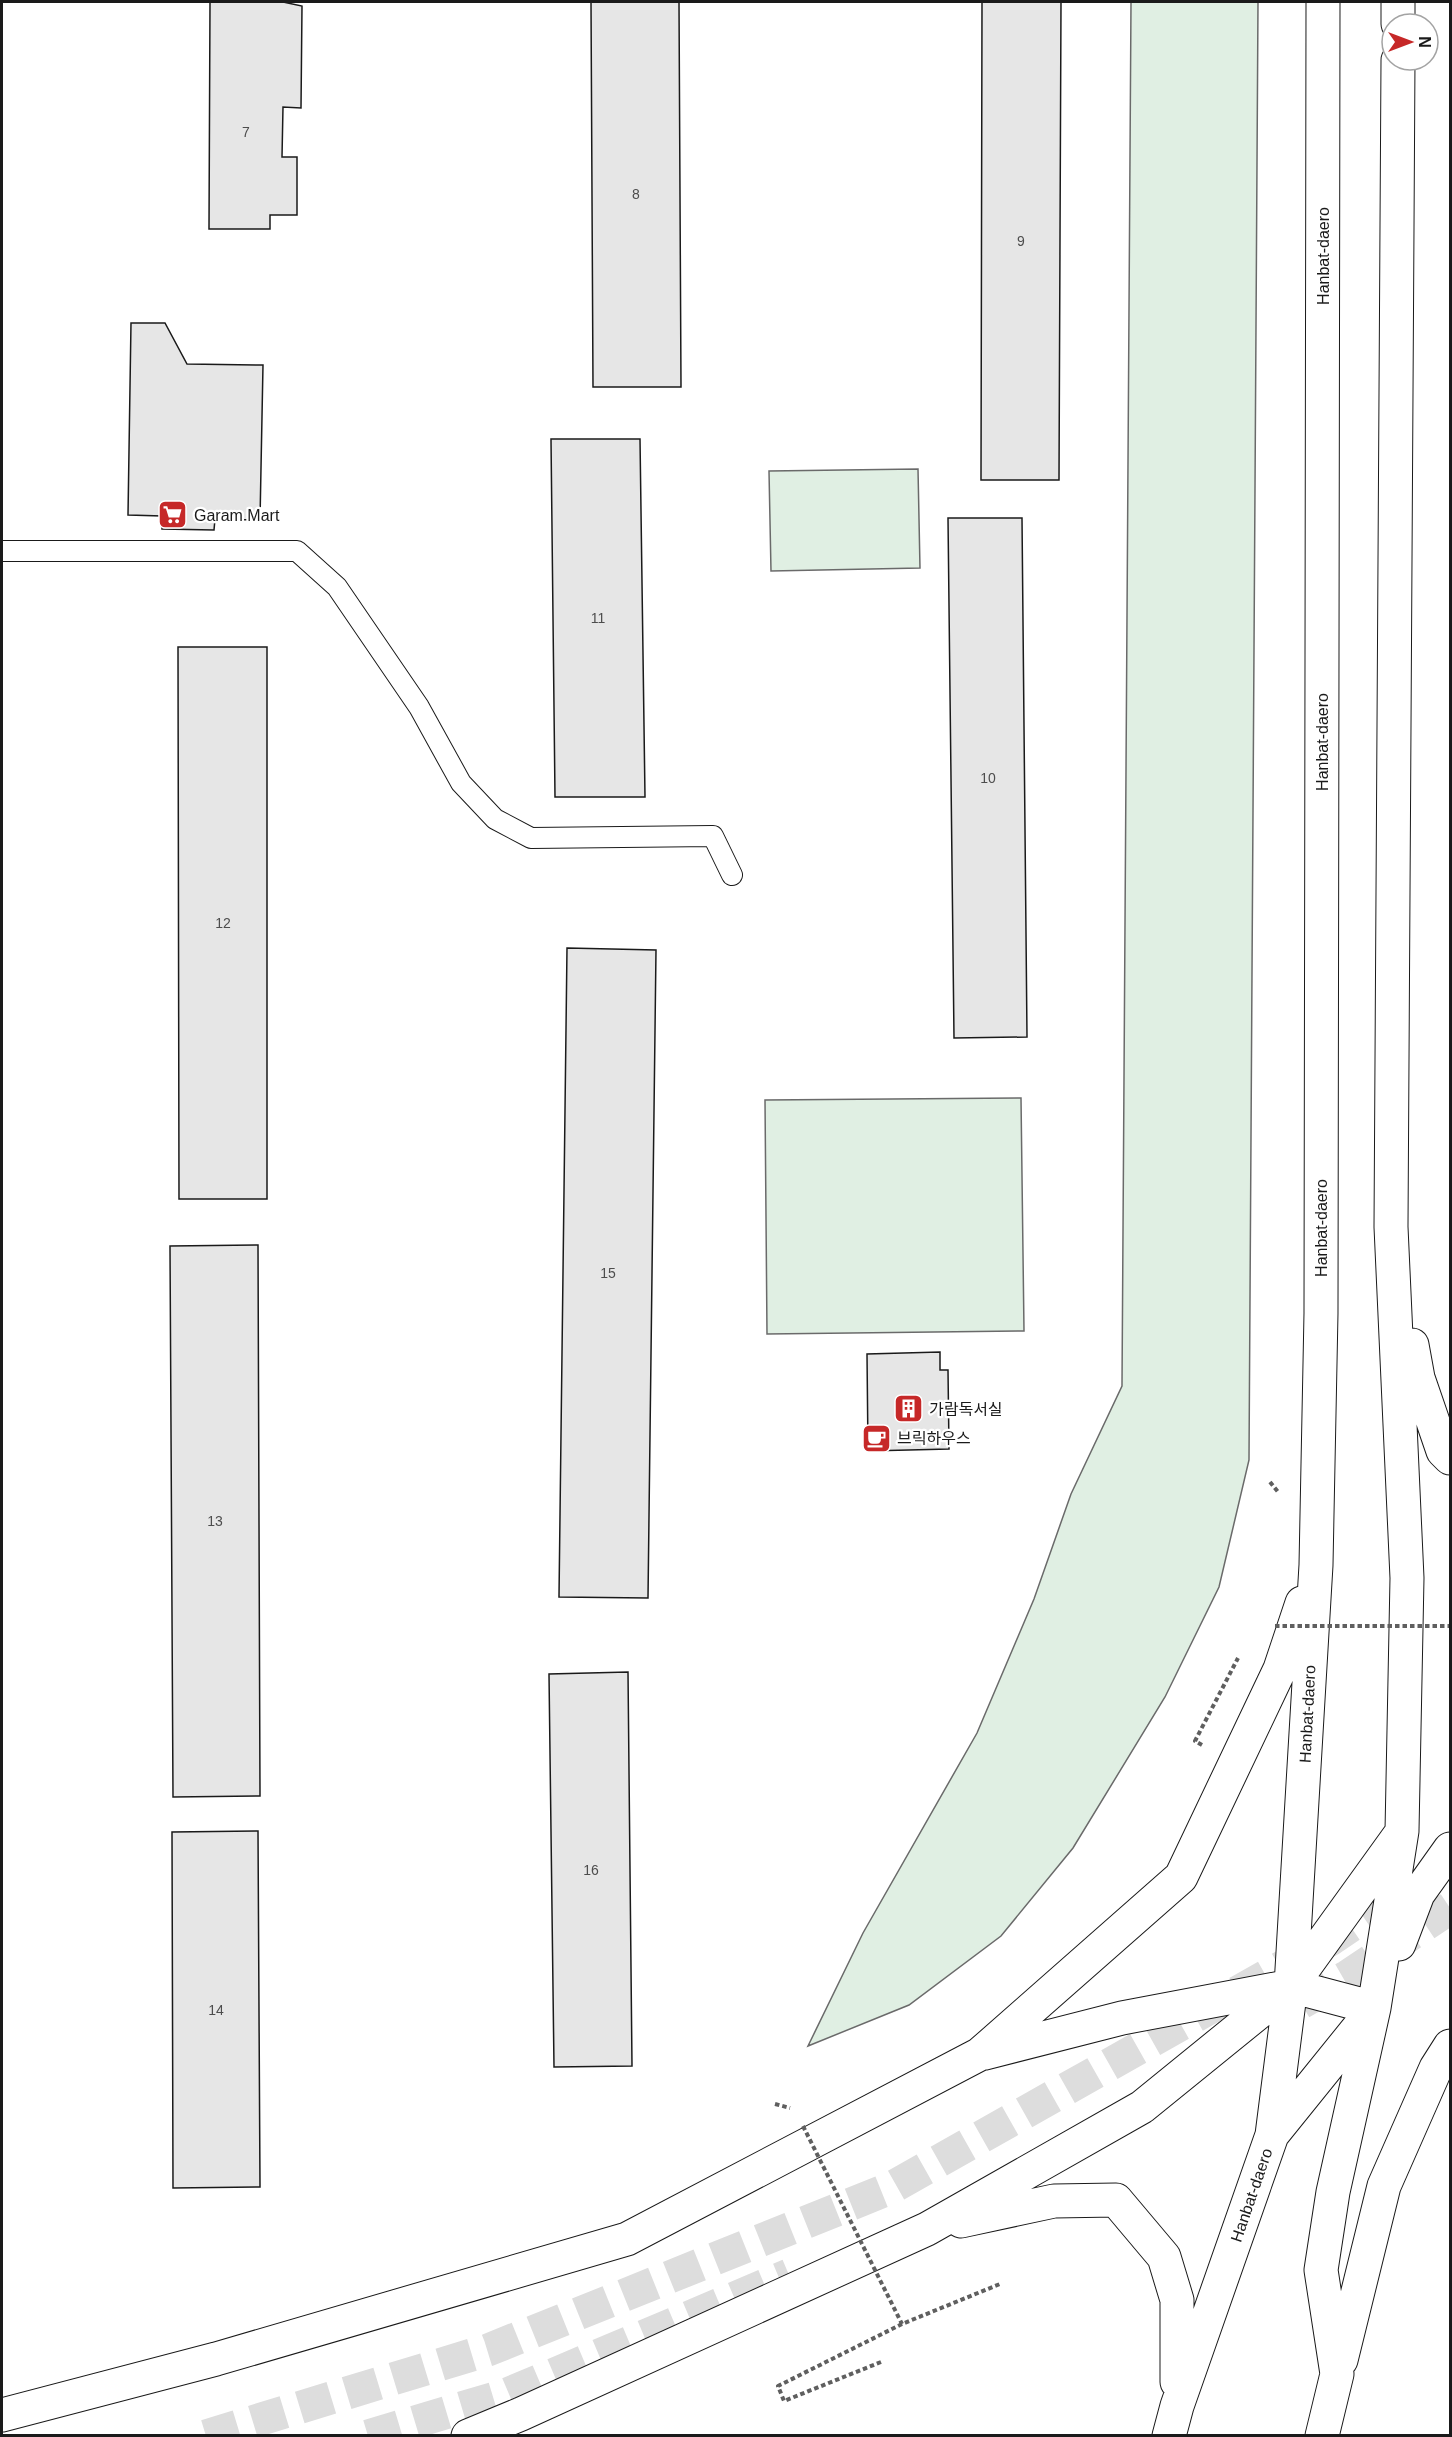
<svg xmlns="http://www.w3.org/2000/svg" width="1452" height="2437" font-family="Helvetica,'Noto Sans KR',sans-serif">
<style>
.green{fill:#e0efe3;stroke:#6a6a6a;stroke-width:1.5}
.building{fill:#e6e6e6;stroke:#1a1a1a;stroke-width:1.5}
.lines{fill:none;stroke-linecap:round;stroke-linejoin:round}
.primary-tunnel{stroke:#ddd;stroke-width:33;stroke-dasharray:33 16;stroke-linecap:butt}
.service-casing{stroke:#1a1a1a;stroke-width:22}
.primary-casing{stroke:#1a1a1a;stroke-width:35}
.path{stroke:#5f5f5f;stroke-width:4;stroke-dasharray:4.5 3;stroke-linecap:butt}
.service{stroke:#fff;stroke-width:20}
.primary{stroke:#fff;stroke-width:33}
.path-bridge{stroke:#5f5f5f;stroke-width:4;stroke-dasharray:4.5 3;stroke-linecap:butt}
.labels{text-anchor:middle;stroke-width:4.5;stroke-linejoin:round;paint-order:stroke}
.number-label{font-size:14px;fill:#4d4d4d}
.street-label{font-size:16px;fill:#1a1a1a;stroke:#fff}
.poi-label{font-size:16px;fill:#1a1a1a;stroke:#fff;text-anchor:start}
</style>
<rect width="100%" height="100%" fill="#fff"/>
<path class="green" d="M1131 2H1258L1249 1460 1219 1587 1165 1697 1073 1848 1001 1936 909 2005 808 2046 863 1933 977 1733 1034 1599 1071 1494 1122 1386Z
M918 469 920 568 771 571 769 471Z
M1021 1098 1024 1331 767 1334 765 1100Z"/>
<path class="building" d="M210 2H283L302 6 301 108 283 107 282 157H297V215H270V229H209Z
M591 2H679L681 387H593Z
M982 2H1061L1059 480H981Z
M131 323H165L187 364 263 365 260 520 215 519 214 530 162 529V516L128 515Z
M551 439H640L645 797H555Z
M948 518H1022L1027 1037 954 1038Z
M178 647H267V1199H179Z
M567 948 656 950 648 1598 559 1597Z
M258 1245 260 1796 173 1797 170 1246Z
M940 1352V1370H948L949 1449 868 1451 867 1354Z
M628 1672 632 2066 554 2067 549 1674Z
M258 1831 260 2187 173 2188 172 1832Z"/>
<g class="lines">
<path class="primary-tunnel" d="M1301 2003 1348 1976 1450 1908
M206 2436 488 2350 891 2188 1330 1940 1409 1886
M368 2436 505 2395 789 2275"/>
<defs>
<path id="service" d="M2 551H297L337 587 419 707 461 783 495 819 531 838 713 836 732 875"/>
<path id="primary" d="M1398 24V2
M1412 1345 1418 1378 1443 1451 1450 1458
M1399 1944 1418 1894 1450 1849
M985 2053 1122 2018 1291 1986 1374 2008
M1272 2135 1368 2016
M961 2221 1054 2201 1116 2200 1164 2257 1177 2300V2382
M1341 2360 1384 2186 1436 2068 1450 2046
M2 2415 216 2359 627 2239 980 2054 1181 1877 1280 1669 1302 1603
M468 2436 521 2414 927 2229 1142 2107 1291 1986 1399 1836
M1169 2436 1177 2406 1272 2135 1291 1986 1316 1565 1321 1313 1323 2
M1322 2436 1337 2374 1321 2270 1333 2192 1374 2008 1402 1831 1407 1578 1391 1227 1398 60"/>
</defs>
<use href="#service" class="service-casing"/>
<use href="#primary" class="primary-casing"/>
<path class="path" d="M1270 1482 1278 1492
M1202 1745 1195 1741 1238 1658
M775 2104 790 2108
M881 2362 784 2401 778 2386 902 2324 1000 2284"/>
<use href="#service" class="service"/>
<use href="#primary" class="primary"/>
<path class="path-bridge" d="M1275 1626H1450
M803 2126 902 2324"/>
</g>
<defs>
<symbol id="supermarket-square" viewBox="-11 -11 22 22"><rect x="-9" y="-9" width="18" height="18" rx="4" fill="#c62828" stroke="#fff"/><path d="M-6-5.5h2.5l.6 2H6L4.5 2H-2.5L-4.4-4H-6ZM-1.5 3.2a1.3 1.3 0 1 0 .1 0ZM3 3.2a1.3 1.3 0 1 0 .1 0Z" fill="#fff"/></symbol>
<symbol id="building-square" viewBox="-11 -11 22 22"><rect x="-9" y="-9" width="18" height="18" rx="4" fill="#c62828" stroke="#fff"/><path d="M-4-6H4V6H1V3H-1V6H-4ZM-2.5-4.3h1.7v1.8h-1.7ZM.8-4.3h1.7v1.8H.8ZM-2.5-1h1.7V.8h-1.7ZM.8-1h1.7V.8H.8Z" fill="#fff"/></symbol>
<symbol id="cafe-square" viewBox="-11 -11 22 22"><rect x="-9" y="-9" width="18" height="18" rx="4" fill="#c62828" stroke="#fff"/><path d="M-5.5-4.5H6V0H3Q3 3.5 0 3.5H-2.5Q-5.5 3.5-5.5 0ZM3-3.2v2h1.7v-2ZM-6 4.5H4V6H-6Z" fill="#fff"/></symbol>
</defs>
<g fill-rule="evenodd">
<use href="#supermarket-square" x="156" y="498" width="33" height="33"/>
<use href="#building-square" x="892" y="1392" width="33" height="33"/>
<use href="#cafe-square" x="860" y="1422" width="33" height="33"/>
</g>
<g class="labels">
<g class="number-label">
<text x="246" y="137">7</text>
<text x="636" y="199">8</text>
<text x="1021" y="246">9</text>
<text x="598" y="623">11</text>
<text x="988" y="783">10</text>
<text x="223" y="928">12</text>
<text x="608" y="1278">15</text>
<text x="215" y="1526">13</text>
<text x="591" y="1875">16</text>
<text x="216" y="2015">14</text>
</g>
<g class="street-label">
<text transform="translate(1323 256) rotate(-90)" y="6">Hanbat-daero</text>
<text transform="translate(1322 742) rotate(-90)" y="6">Hanbat-daero</text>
<text transform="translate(1321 1228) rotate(-90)" y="6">Hanbat-daero</text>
<text transform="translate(1307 1714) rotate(-87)" y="6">Hanbat-daero</text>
<text transform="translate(1251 2195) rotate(-71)" y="6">Hanbat-daero</text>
</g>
<g class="poi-label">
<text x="194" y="521">Garam Mart</text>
<text x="929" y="1415">가람독서실</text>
<text x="897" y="1444">브릭하우스</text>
</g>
</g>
<rect width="1452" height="2437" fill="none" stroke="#1a1a1a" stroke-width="6"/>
<g transform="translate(1410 42) rotate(90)"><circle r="28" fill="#ffffff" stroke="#a3a3a3" stroke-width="1.5"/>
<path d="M0-4.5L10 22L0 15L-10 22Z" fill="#c62828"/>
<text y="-9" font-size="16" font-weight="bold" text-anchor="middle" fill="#1a1a1a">N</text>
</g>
</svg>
